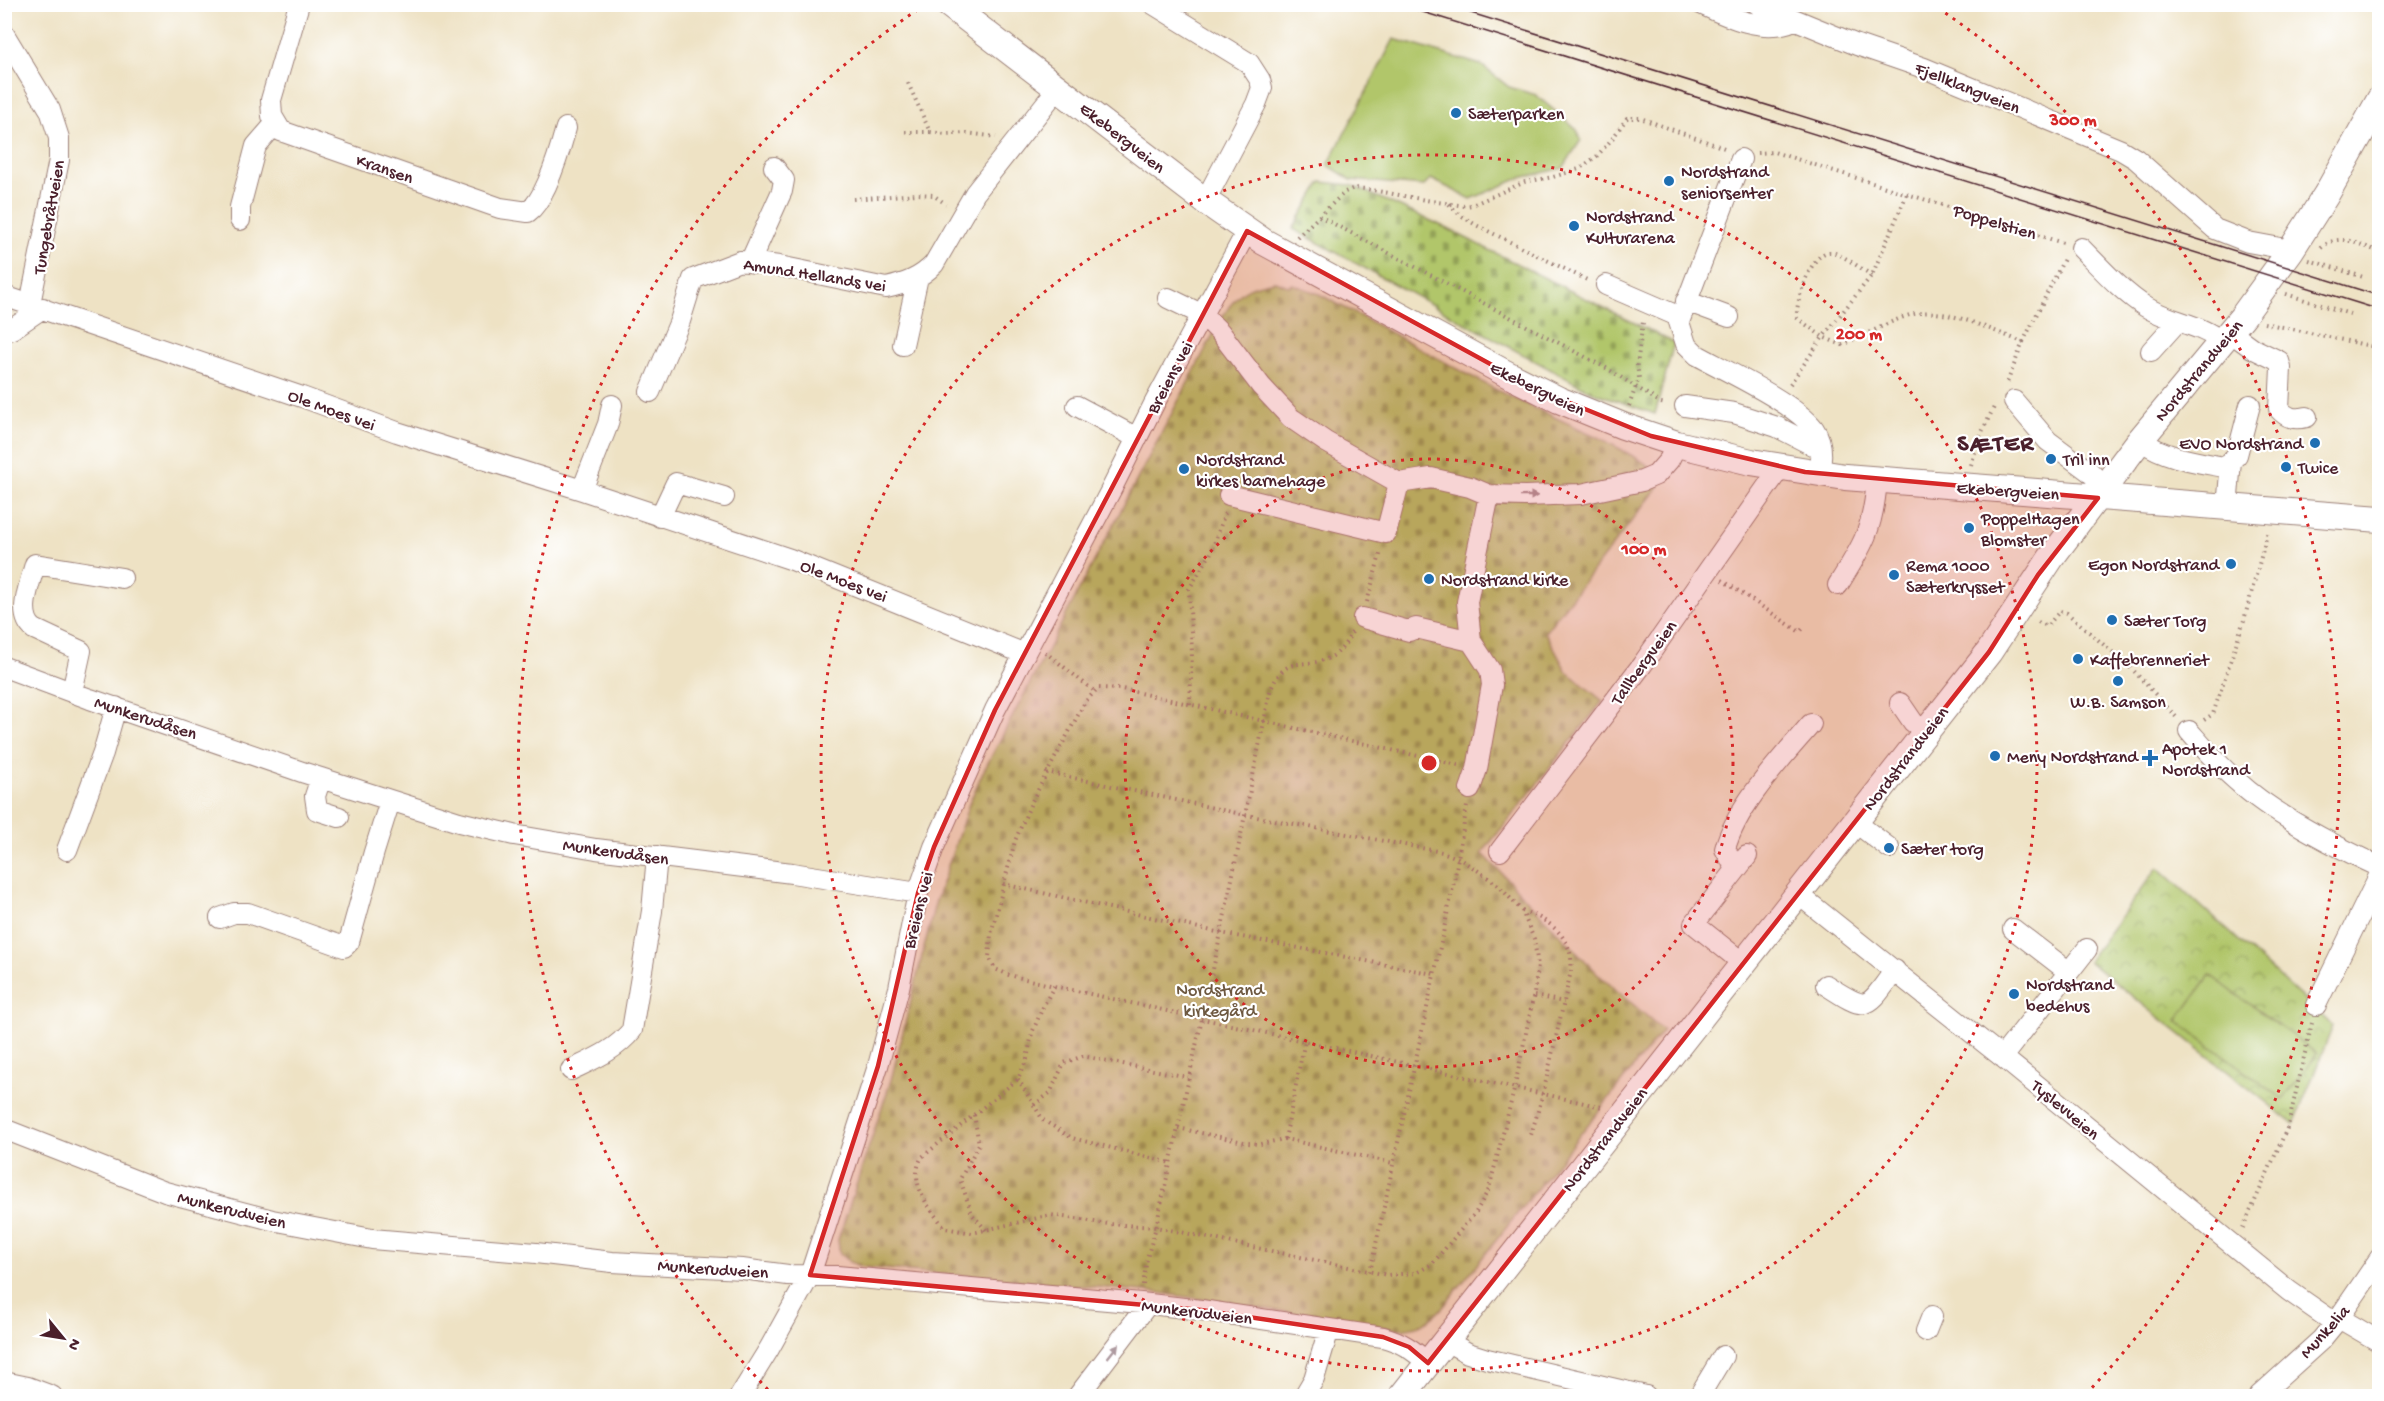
<svg xmlns="http://www.w3.org/2000/svg" width="2384" height="1401" font-family="'Gochi Hand',sans-serif">
<style>
.cemetery{fill:url(#cemetery-stones);stroke:#7e724a;stroke-width:1.5}
.park{fill:url(#park-crowns);stroke:#7e724a;stroke-width:1.5}
.pitch{fill:#b1c66a;stroke:#7e724a;stroke-width:1.5}
.lines{fill:none;stroke-linecap:round;stroke-linejoin:round}
.minor-casing{stroke:#9c8078;stroke-width:22}
.major-casing{stroke:#9c8078;stroke-width:28}
.path{stroke:#9c8078;stroke-width:4;stroke-dasharray:1.5 4.5;stroke-linecap:butt}
.minor{stroke:#fff;stroke-width:20}
.major{stroke:#fff;stroke-width:26}
.tram{stroke:#4a1f2b;stroke-width:1.5}
.oneway{fill:#ae9aa0}
.marked{fill:#d62828;fill-opacity:0.2;stroke:#d62828;stroke-width:4.5;stroke-linejoin:round}
.ring{fill:none;stroke:#d62828;stroke-width:3;stroke-dasharray:3 6}
.poi-dot{fill:#1f6fb2;stroke:#fff;stroke-width:2}
.labels{text-anchor:middle;stroke-width:4.5;stroke-linejoin:round;paint-order:stroke}
.street-label{font-size:18px;fill:#4a1f2b;stroke:#fff}
.poi-label{font-size:18px;fill:#4a1f2b;stroke:#fff;text-anchor:start}
.park-label{font-size:18px;fill:#6e5941;stroke:#fff}
.district-label{font-size:24px;font-weight:bold;letter-spacing:1.5px;fill:#4a1f2b;stroke:#fff}
.centre{fill:#d62828;stroke:#fff;stroke-width:3}
.ring-label{font-size:18px;text-anchor:middle;font-weight:bold;fill:#d62828;stroke:#fff;stroke-width:4.5;stroke-linejoin:round;paint-order:stroke}
</style>
<defs>
<pattern id="cemetery-stones" width="16" height="16" patternUnits="userSpaceOnUse" patternTransform="scale(1.5)"><rect width="16" height="16" fill="#b1c66a"/><path d="M2 7V4a2 2 0 0 1 4 0v3zM10 15v-3a2 2 0 0 1 4 0v3z" fill="#92a057"/></pattern>
<pattern id="park-crowns" width="20" height="18" patternUnits="userSpaceOnUse" patternTransform="scale(1.5)"><rect width="20" height="18" fill="#b1c66a"/><path d="M2 6a3 3 0 1 1 6 0M12 15a3 3 0 1 1 6 0" fill="none" stroke="#92a057"/></pattern>
</defs>
<rect width="100%" height="100%" fill="#fff"/>
<filter id="ink" filterUnits="userSpaceOnUse"><feTurbulence type="fractalNoise" baseFrequency=".0167" numOctaves="2"/><feDisplacementMap in="SourceGraphic" scale="12" xChannelSelector="R" yChannelSelector="G"/><feConvolveMatrix kernelMatrix="1 2 1 2 8 2 1 2 1" color-interpolation-filters="sRGB"/></filter>
<filter id="wash" filterUnits="userSpaceOnUse"><feTurbulence type="fractalNoise" baseFrequency=".008" numOctaves="4" result="noise"/><feDisplacementMap in="SourceGraphic" scale="24" xChannelSelector="R" yChannelSelector="G"/><feGaussianBlur stdDeviation="1.35" result="paint"/><feColorMatrix in="noise" values="0 0 0 0 0 0 0 0 0 0 0 0 0 0 0 0 0 1.4 0 .05"/><feComposite in="paint" operator="in"/></filter>
<g filter="url(#wash)">
<rect width="100%" height="100%" fill="#eee2c4"/>
<path class="cemetery" d="M1321 182 1351 185 1438 224 1674 343 1655 414 1590 391 1293 229Z
M1275 281 1288 286 1293 284 1319 294 1504 394 1602 439 1640 460 1653 469 1659 486 1545 632 1567 672 1603 701 1482 853 1600 976 1663 1030 1444 1306C1430 1322 1419 1328 1397 1329L1154 1292 863 1267 850 1262 840 1254 838 1240 891 1080 935 904 969 804 981 776 1046 653 1223 316C1239 291 1246 286 1275 281Z"/>
<path class="park" d="M2158 867 2333 1026 2294 1124 2088 961Z"/>
<path class="pitch" d="M1394 39 1481 65 1509 87 1536 95 1577 130 1581 140 1563 168 1520 178 1471 199 1431 179 1424 186 1351 180 1328 165Z
M2210 975 2317 1054 2283 1099 2177 1021Z"/>
</g>
<g filter="url(#ink)">
<g class="lines">
<defs>
<path id="minor" d="M299 4 271 100 272 116 281 131 500 208 528 212C546 199 560 150 566 128
M1153 4 1249 63 1260 80 1262 88 1256 104 1205 201
M1701 4C1728 17 1765 34 1794 20
M1757 4 1857 45 1924 68 2121 150 2136 159 2215 229 2248 242 2291 250
M4 34 50 110 59 138V160L30 304
M1741 159 1679 322 1686 344 1697 355C1726 371 1795 403 1814 429 1823 442 1822 460 1819 474
M240 220V207L256 146 275 124
M2081 248C2101 268 2122 292 2146 307 2170 322 2201 324 2222 342
M750 262 782 191 784 180 774 167
M1606 285 1680 317
M4 296 302 397 397 432 582 490 790 559 1025 654
M1168 298 1203 315 1220 332 1261 386 1291 418 1326 442 1399 483 1431 478 1470 487 1489 495 1525 496 1581 494 1642 481 1656 475 1669 460 1677 444
M1686 301 1729 317
M4 331 12 329 43 308
M2230 332 2252 348 2279 361 2281 368 2279 409C2287 418 2294 420 2307 417
M903 345 918 277
M2151 351 2178 321
M650 392 680 321 693 279 740 261 779 266 886 288C905 284 921 278 934 264L975 193 1058 88
M2014 401 2048 441 2090 472 2105 488
M1077 406 1137 438
M1685 406 1734 413 1777 427 1820 449
M2140 440C2167 459 2198 462 2230 468
M582 490 608 424 612 405
M1229 495 1386 533 1399 483
M2227 508 2231 461 2237 455 2250 405
M660 517 676 483 724 497
M1838 585C1864 544 1873 529 1877 480
M1363 618 1409 631 1416 628 1471 641
M4 667 90 699 305 773 459 822 514 835 596 849 792 873 918 893
M72 692 81 651 34 629C16 615 30 584 35 564L122 578
M1900 703 1913 722 1925 731
M2189 731C2204 748 2219 766 2237 781 2272 814 2335 846 2380 867
M321 778 315 796 317 810 339 817
M1470 789 1477 769 1492 685 1490 670 1471 641 1467 602 1489 495
M1855 822 1889 848
M67 850 103 753 116 707
M1500 851 1642 665 1780 468
M1736 869 1725 849C1736 806 1782 758 1811 724
M1798 894 2006 1060 2289 1291 2335 1323
M220 918 234 913H248L344 947 349 942 374 852 390 801
M2013 929 2069 972
M1743 963 1694 924 1747 856
M1826 985C1869 1013 1866 1010 1895 970
M2316 1005 2380 874
M2002 1057 2087 949
M571 1070C594 1059 616 1050 632 1030L652 911 657 856
M4 1129 165 1192 272 1220 372 1239 536 1253 612 1262 742 1269 788 1275 837 1276 1141 1303 1201 1310 1383 1337C1402 1342 1413 1350 1428 1363
M2339 1318 2380 1342
M1926 1331 1932 1316
M1446 1341 1468 1353 1487 1359 1646 1396
M4 1382 28 1387 52 1396
M740 1396 769 1349 810 1275 878 1066 899 988 918 893 934 847 995 710 1112 488 1154 404 1247 231
M1078 1396 1148 1304
M1304 1396 1314 1379 1329 1329
M1699 1396 1723 1356
M2259 1396 2321 1340 2339 1318 2380 1258"/>
<path id="major" d="M948 4 1205 201 1264 242 1505 373 1559 400 1623 426 1677 444 1751 462 1845 477 2380 519
M1402 1396 1989 652 2051 558 2140 440 2243 316 2291 250 2326 195 2380 99"/>
</defs>
<use href="#minor" class="minor-casing"/>
<use href="#major" class="major-casing"/>
<path class="path" d="M908 83 930 132 945 134 967 133 996 137
M905 132H930
M1757 153 1774 152 2063 243
M853 199 917 194 933 195 946 204
M1449 204 1460 215 1476 225 1589 281
M1319 216 1608 369 1661 403 1666 404
M1297 237 1345 192 1354 188 1367 189 1431 201 1465 206 1472 205 1525 182 1553 177 1579 169 1597 156 1612 139 1627 118H1640L1727 149
M2321 248C2340 231 2359 245 2380 252
M2309 260 2363 277
M1872 275C1862 270 1841 253 1831 252 1811 250 1795 303 1797 318L1823 337 1872 275 1907 194
M2286 294 2350 314
M2264 323 2380 348
M2023 342 2065 257
M1790 384 1823 337 1842 345C1865 337 1898 315 1920 313 1950 309 1995 332 2023 342L2007 383
M1629 406 1639 378 1637 365 1643 322
M1971 465 1981 434 1995 405
M1722 580 1800 632 1805 626
M1367 602 1381 551
M2038 622 2047 626 2060 611 2067 613 2133 670 2178 719
M1045 652 1093 690
M1190 704 1192 653 1189 589 1210 555 1225 513
M2204 720 2213 714 2244 620 2268 531
M1458 765 1122 689 1098 688 1085 702 1031 803 1015 841 991 934 989 957 995 969 1009 975 1054 986 1602 1107
M1046 772 1246 815 1442 852 1458 858 1480 872 1498 885 1522 911 1534 939 1538 966 1534 994 1515 1086 1489 1189 1476 1212 1432 1264 1416 1273 1387 1275 1156 1227 1108 1224 1051 1215 972 1233 945 1228C929 1208 907 1182 922 1157L1018 1079 1027 1059 1032 1033 1043 1007 1054 986
M1003 884 1221 933 1434 974
M1522 911C1550 919 1575 939 1571 971L1543 1094 1531 1135
M1534 996 1564 1002
M1018 1079 1043 1120 1072 1138 1171 1163
M1034 1105 1050 1093 1064 1063 1083 1056 1188 1077
M974 1115 979 1144 960 1179 972 1214 986 1230
M1178 1128 1248 1143 1260 1144 1285 1139 1393 1163
M1285 1139 1305 1040
M2243 1228 2288 1126 2312 1023
M1370 1272 1453 887 1467 806
M1143 1285 1147 1258 1156 1227 1221 933 1270 692C1285 651 1303 671 1331 657 1341 652 1347 641 1352 632"/>
<use href="#minor" class="minor"/>
<use href="#major" class="major"/>
<path class="tram" d="M1397 4 2380 310
M1442 4 2380 296"/>
</g>
<defs><path id="oneway-solid" d="M-6-.8H1V-3.2L6.5 0L1 3.2V.8H-6Z" transform="scale(1.5)"/></defs>
<g class="oneway">
<use href="#oneway-solid" transform="translate(1529 496) rotate(-1)"/>
<use href="#oneway-solid" transform="translate(1113 1351) rotate(-52)"/>
</g>
</g>
<path class="marked" d="M1247 231 1536 389 1651 436 1805 472 2098 498 2038 575 1989 652 1428 1363 1409 1347 1383 1337 1201 1310 810 1275 878 1066 918 893 934 847 995 710Z"/>
<g class="ring">
<circle cx="1429" cy="763" r="304"/>
<circle cx="1429" cy="763" r="608"/>
<path d="M774 1396A911 911 0 0 1 920 8M1938 8A911 911 0 0 1 2084 1396"/>
</g>
<g class="poi-dot">
<circle cx="1456" cy="113" r="6"/>
<circle cx="1669" cy="181" r="6"/>
<circle cx="1574" cy="226" r="6"/>
<circle cx="2315" cy="443" r="6"/>
<circle cx="2051" cy="459" r="6"/>
<circle cx="2286" cy="467" r="6"/>
<circle cx="1184" cy="469" r="6"/>
<circle cx="1969" cy="528" r="6"/>
<circle cx="2231" cy="564" r="6"/>
<circle cx="1894" cy="575" r="6"/>
<circle cx="1429" cy="579" r="6"/>
<circle cx="2112" cy="620" r="6"/>
<circle cx="2078" cy="659" r="6"/>
<circle cx="2118" cy="681" r="6"/>
<circle cx="1995" cy="756" r="6"/>
<path d="M2147 749h6v6h6v6h-6v6h-6v-6h-6v-6h6z"/>
<circle cx="1889" cy="848" r="6"/>
<circle cx="2014" cy="994" r="6"/>
</g>
<g class="labels">
<g class="street-label">
<text transform="translate(1968 87) rotate(22)" y="6">Fjellklangveien</text>
<text transform="translate(1123 137) rotate(38)" y="6">Ekebergveien</text>
<text transform="translate(385 168) rotate(19)" y="6">Kransen</text>
<text transform="translate(48 217) rotate(-80)" y="6">Tungebråtveien</text>
<text transform="translate(1995 221) rotate(17)" y="6">Poppelstien</text>
<text transform="translate(815 274) rotate(9)" y="6">Amund Hellands vei</text>
<text transform="translate(2198 370) rotate(-50)" y="6">Nordstrandveien</text>
<text transform="translate(1169 377) rotate(-62)" y="6">Breiens vei</text>
<text transform="translate(1538 388) rotate(26)" y="6">Ekebergveien</text>
<text transform="translate(332 409) rotate(20)" y="6">Ole Moes vei</text>
<text transform="translate(2008 490) rotate(4)" y="6">Ekebergveien</text>
<text transform="translate(844 580) rotate(21)" y="6">Ole Moes vei</text>
<text transform="translate(1643 662) rotate(-54)" y="6">Tallbergveien</text>
<text transform="translate(146 717) rotate(18)" y="6">Munkerudåsen</text>
<text transform="translate(1905 758) rotate(-52)" y="6">Nordstrandveien</text>
<text transform="translate(616 851) rotate(8)" y="6">Munkerudåsen</text>
<text transform="translate(917 910) rotate(-76)" y="6">Breiens vei</text>
<text transform="translate(2066 1109) rotate(40)" y="6">Tyslevveien</text>
<text transform="translate(1604 1139) rotate(-52)" y="6">Nordstrandveien</text>
<text transform="translate(232 1209) rotate(14)" y="6">Munkerudveien</text>
<text transform="translate(713 1268) rotate(4)" y="6">Munkerudveien</text>
<text transform="translate(1197 1311) rotate(7)" y="6">Munkerudveien</text>
<text transform="translate(2324 1331) rotate(-48)" y="6">Munkelia</text>
</g>
<g class="poi-label">
<text x="1468" y="119">Sæterparken</text>
<text x="1681" y="177">Nordstrand<tspan x="1681" dy="21">seniorsenter</tspan></text>
<text x="1586" y="222">Nordstrand<tspan x="1586" dy="21">Kulturarena</tspan></text>
<text x="2303" y="449" text-anchor="end">EVO Nordstrand</text>
<text x="1196" y="465">Nordstrand<tspan x="1196" dy="21">kirkes barnehage</tspan></text>
<text x="2063" y="465">Tril inn</text>
<text x="2298" y="473">Twice</text>
<text x="1981" y="524">PoppelHagen<tspan x="1981" dy="21">Blomster</tspan></text>
<text x="2219" y="570" text-anchor="end">Egon Nordstrand</text>
<text x="1906" y="571">Rema 1000<tspan x="1906" dy="21">Sæterkrysset</tspan></text>
<text x="1441" y="585">Nordstrand kirke</text>
<text x="2124" y="626">Sæter Torg</text>
<text x="2090" y="665">Kaffebrenneriet</text>
<text x="2118" y="707" text-anchor="middle">W.B. Samson</text>
<text x="2162" y="754">Apotek 1<tspan x="2162" dy="21">Nordstrand</tspan></text>
<text x="2007" y="762">Meny Nordstrand</text>
<text x="1901" y="854">Sæter torg</text>
<text x="2026" y="990">Nordstrand<tspan x="2026" dy="21">bedehus</tspan></text>
</g>
<g class="park-label">
<text x="1220" y="995">Nordstrand<tspan x="1220" dy="21">kirkegård</tspan></text>
</g>
<g class="district-label">
<text x="1996" y="450">SÆTER</text>
</g>
</g>
<circle cx="1429" cy="763" r="9" class="centre"/>
<g class="ring-label">
<text x="2073" y="125">300 m</text>
<text x="1859" y="339">200 m</text>
<text x="1644" y="554">100 m</text>
</g>
<rect width="2384" height="1401" fill="none" stroke="#fff" stroke-width="24"/>
<g transform="translate(63 1338) rotate(120)" stroke="#ffffff" stroke-width="4.5" paint-order="stroke">
<path d="M0-4.5L10 22L0 15L-10 22Z" fill="#4a1f2b"/>
<text y="-9" font-size="16" font-weight="bold" text-anchor="middle" fill="#4a1f2b">N</text>
</g>
</svg>
